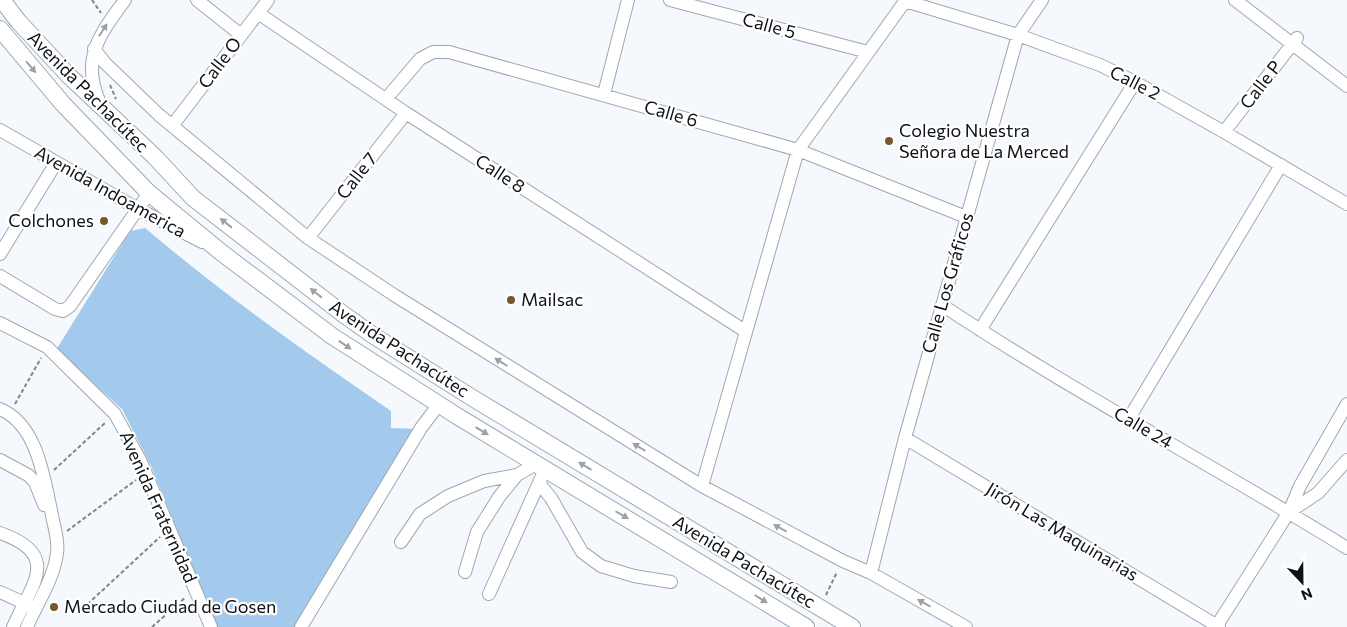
<svg xmlns="http://www.w3.org/2000/svg" width="1347" height="627" font-family="Commissioner,sans-serif">
<style>
.green{fill:#a3caec}
.lines{fill:none;stroke-linecap:round;stroke-linejoin:round}
.minor-casing{stroke:#9ea8b1;stroke-width:14}
.major-casing{stroke:#9ea8b1;stroke-width:18}
.path{stroke:#818588;stroke-width:2;stroke-dasharray:4 2.5;stroke-linecap:butt}
.minor{stroke:#fff;stroke-width:12}
.major{stroke:#fff;stroke-width:16}
.oneway{fill:#9fa0a1}
.poi-dot{fill:#72582a;stroke:#fff;stroke-width:2}
.labels{text-anchor:middle;stroke-width:4.5;stroke-linejoin:round;paint-order:stroke}
.street-label{font-size:18px;fill:#0e1215;stroke:#fff}
.poi-label{font-size:18px;fill:#0e1215;stroke:#fff;text-anchor:start}
</style>
<rect width="100%" height="100%" fill="#f5f9fd"/>
<path class="green" d="M145 228C223 294 306 353 391 411V428L418 429 306 627H216L151 466 122 409 56 350 130 231Z"/>
<g class="lines">
<defs>
<path id="minor" d="M197 0 241 35
M670 0 868 52
M1235 0 1347 86
M905 1 1018 35 1100 65 1135 82 1224 132 1347 204
M258 13 406 113 745 331
M94 49 105 63 159 115 308 238 394 295 702 486 843 561 871 573 966 627
M604 94 628 0
M386 99 420 59 433 52H449L798 150 966 217
M100 103C80 59 100 34 125 0
M172 126 268 0
M0 130 138 209 202 242
M1224 132 1297 38
M308 238 406 113
M0 254 56 163
M0 276 55 309 63 311 70 306 149 193
M942 305C1073 392 1213 465 1347 548
M0 323 47 347 115 414 141 462 211 627
M980 330 1135 82
M0 409C38 425 44 479 52 515 54 528 59 539 57 553 54 579 37 603 27 627
M1128 420 1281 165
M905 438 1219 627
M0 460 28 475 35 482 44 505
M539 483 551 498 582 552 601 566 634 576 671 582
M702 486 798 150 906 0
M1289 512 1318 493 1347 460
M0 533C63 555 31 585 13 627
M401 542 420 514 448 496 484 481 517 475 536 464
M465 572 477 532 499 497 517 475
M871 573 905 438 1018 35 1042 0
M0 592 33 607
M489 594 542 476
M301 627 421 428 439 404
M1216 627 1289 512 1300 486 1347 404"/>
<path id="major" d="M2 0 18 21 68 75 155 157 193 198 343 314 374 336 471 397 852 627
M0 29 63 104 149 193 222 253 332 336 457 416 806 627"/>
</defs>
<use href="#minor" class="minor-casing"/>
<use href="#major" class="major-casing"/>
<path class="path" d="M92 0 101 13
M110 85 116 99
M15 404 41 358
M54 470 106 422
M67 531 136 480
M826 595 837 572
M78 613 160 537
M152 627 186 597"/>
<use href="#minor" class="minor"/>
<use href="#major" class="major"/>
</g>
<defs><path id="oneway-solid" d="M-6-.8H1V-3.2L6.5 0L1 3.2V.8H-6Z" transform="scale(1.25)"/></defs>
<g class="oneway">
<use href="#oneway-solid" transform="translate(103 30) rotate(-57)"/>
<use href="#oneway-solid" transform="translate(31 67) rotate(49)"/>
<use href="#oneway-solid" transform="translate(226 223) rotate(-142)"/>
<use href="#oneway-solid" transform="translate(316 293) rotate(-142)"/>
<use href="#oneway-solid" transform="translate(345 345) rotate(34)"/>
<use href="#oneway-solid" transform="translate(501 362) rotate(-148)"/>
<use href="#oneway-solid" transform="translate(482 431) rotate(31)"/>
<use href="#oneway-solid" transform="translate(639 447) rotate(-148)"/>
<use href="#oneway-solid" transform="translate(585 466) rotate(-149)"/>
<use href="#oneway-solid" transform="translate(622 515) rotate(30)"/>
<use href="#oneway-solid" transform="translate(780 528) rotate(-152)"/>
<use href="#oneway-solid" transform="translate(761 599) rotate(32)"/>
<use href="#oneway-solid" transform="translate(924 603) rotate(-151)"/>
</g>
<g class="poi-dot">
<circle cx="889" cy="141" r="5"/>
<circle cx="104" cy="221" r="5"/>
<circle cx="511" cy="300" r="5"/>
<circle cx="54" cy="607" r="5"/>
</g>
<g class="labels">
<g class="street-label">
<text transform="translate(769 26) rotate(15)" y="6">Calle 5</text>
<text transform="translate(220 63) rotate(-53)" y="6">Calle O</text>
<text transform="translate(1135 83) rotate(27)" y="6">Calle 2</text>
<text transform="translate(1261 85) rotate(-52)" y="6">Calle P</text>
<text transform="translate(88 92) rotate(45)" y="6">Avenida Pachacútec</text>
<text transform="translate(671 114) rotate(16)" y="6">Calle 6</text>
<text transform="translate(500 174) rotate(33)" y="6">Calle 8</text>
<text transform="translate(357 176) rotate(-52)" y="6">Calle 7</text>
<text transform="translate(110 192) rotate(29)" y="6">Avenida Indoamerica</text>
<text transform="translate(948 283) rotate(-74)" y="6">Calle Los Gráficos</text>
<text transform="translate(399 349) rotate(33)" y="6">Avenida Pachacútec</text>
<text transform="translate(1143 428) rotate(30)" y="6">Calle 24</text>
<text transform="translate(158 507) rotate(66)" y="6">Avenida Fraternidad</text>
<text transform="translate(1062 532) rotate(31)" y="6">Jirón Las Maquinarias</text>
<text transform="translate(744 562) rotate(31)" y="6">Avenida Pachacútec</text>
</g>
<g class="poi-label">
<text x="899" y="137">Colegio Nuestra<tspan x="899" dy="21">Señora de La Merced</tspan></text>
<text x="94" y="227" text-anchor="end">Colchones</text>
<text x="521" y="306">Mailsac</text>
<text x="64" y="613">Mercado Ciudad de Gosen</text>
</g>
</g>
<g transform="translate(1302 582) rotate(158)" stroke="#ffffff" stroke-width="4" paint-order="stroke">
<path d="M0-4L9 19L0 12L-9 19Z" fill="#0e1215"/>
<text y="-8" font-size="14" font-weight="bold" text-anchor="middle" fill="#0e1215">N</text>
</g>
</svg>
